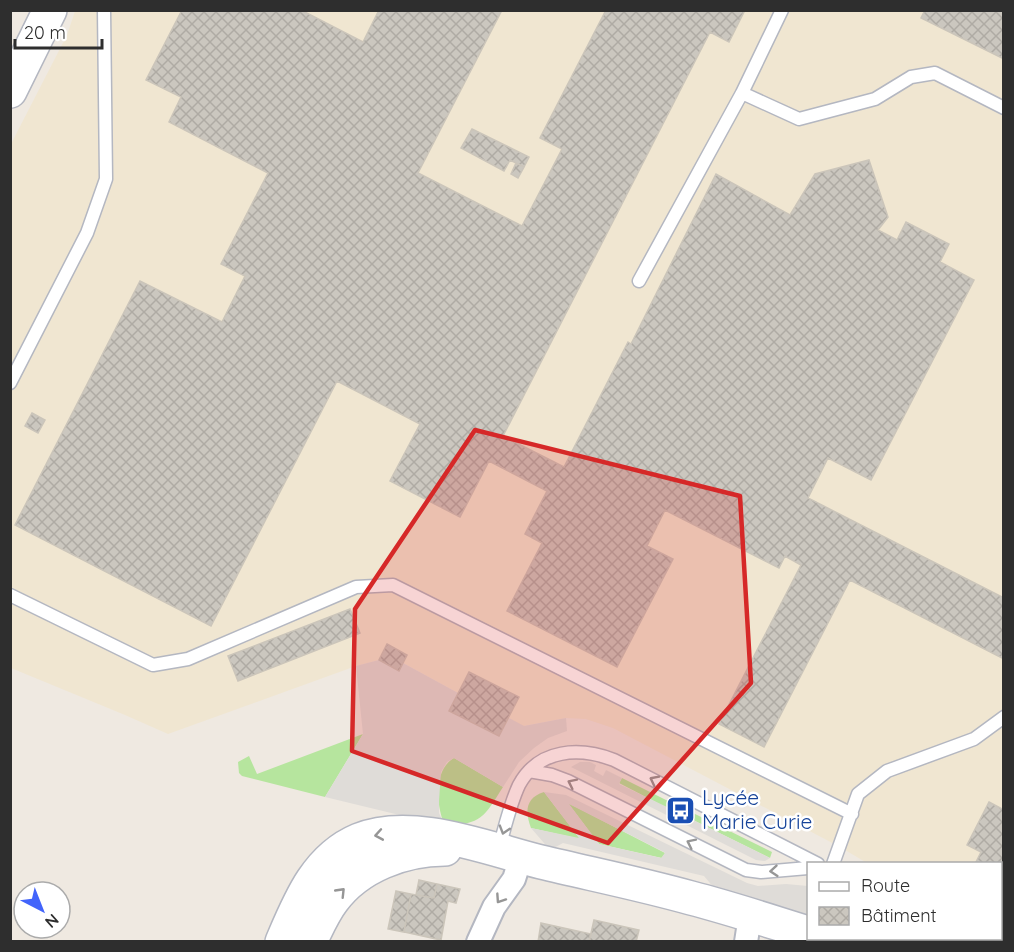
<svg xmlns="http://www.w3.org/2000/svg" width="1014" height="952" font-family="Quicksand,sans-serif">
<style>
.education{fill:#f0e6d1}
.grass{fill:#b6e59e}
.plaza{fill:#dfdcd8;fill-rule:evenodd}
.building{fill:url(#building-cross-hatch);stroke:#cbc5ba;stroke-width:1.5}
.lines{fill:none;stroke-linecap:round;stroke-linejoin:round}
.lane-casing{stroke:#b4b7c1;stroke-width:15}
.street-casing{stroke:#b4b7c1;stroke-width:26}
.secondary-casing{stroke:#b4b7c1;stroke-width:36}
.lane{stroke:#fff;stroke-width:12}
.street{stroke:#fff;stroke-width:22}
.secondary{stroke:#fff;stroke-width:33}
.oneway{stroke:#969696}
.marked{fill:#d62828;fill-opacity:0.2;stroke:#d62828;stroke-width:4.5;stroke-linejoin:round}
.labels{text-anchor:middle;stroke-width:5;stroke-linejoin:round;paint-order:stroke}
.transit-label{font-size:21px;fill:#164399;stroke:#fff;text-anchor:start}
</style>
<defs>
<pattern id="building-cross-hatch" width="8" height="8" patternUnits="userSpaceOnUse" patternTransform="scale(1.5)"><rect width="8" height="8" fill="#cbc7bf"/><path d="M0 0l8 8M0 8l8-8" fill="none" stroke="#afaba4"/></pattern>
</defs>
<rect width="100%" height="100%" fill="#efe9e1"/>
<path class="education" d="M75 11H1003V941L943 942 940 939 1000 938V864L867 863 840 847 613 728 586 719 566 718 524 726 499 736 449 711 458 693 403 663 399 671 379 660 356 666 168 734 125 715 11 668V144L67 35Z"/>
<path class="grass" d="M363 734 325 797 242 776 239 773 238 762 249 756 257 774Z
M454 758 503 787C484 817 482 824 445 826 436 806 433 770 454 758Z
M622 778 670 802 667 808 619 783Z
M544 792 580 839 531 828C525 812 525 798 544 792Z
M568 803 665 853 662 858 599 844Z
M693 813 772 852 770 858 691 819Z"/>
<path class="plaza" d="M379 660 399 671 403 663 458 693 450 711 499 736 509 718 524 726 566 718 567 731 548 738 534 748 519 762 503 787 454 758 447 762 441 772 439 801V813L445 826 325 797 363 734 356 666Z
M580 762H590L596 765 594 771 603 776 606 770 622 778 619 784 667 807 670 802 693 813 691 819 770 858 765 861 756 860 571 767Z
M544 792 566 795 747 883 758 886 786 884 808 886V917L715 889 704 876 563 843 550 850 531 828 579 838ZM569 804 664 852 665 853 661 858 599 844Z"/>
<path class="building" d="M182 10H301L363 42 379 10H502L418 173 522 226 562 149 540 138 606 10H745L729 42 710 32 503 436 564 467 628 342 631 344 716 174 790 215 815 174 869 160 888 217 878 230 897 240 906 222 949 244 940 262 974 280 871 480 828 458 808 498 1004 598V659L850 580 764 747 719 724 801 565 785 556 779 568 665 510 647 546 673 559 617 667 507 611 542 543 525 534 547 491 489 461 460 517 390 481 420 424 337 381 211 626 15 525 140 281 222 322 245 276 221 264 268 173 169 122 181 97 146 80Z
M925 10H1004V59L921 18Z
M472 129 529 157 524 167 510 160 504 171 461 148Z
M516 163 524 167 518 178 511 174Z
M32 413 45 420 38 433 25 426Z
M350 609 360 633 238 681 228 656Z
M387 644 407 655 399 671 379 660Z
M469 672 519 697 499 736 449 711Z
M989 802 1004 810 1003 904 1000 902V864H975L981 852 967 845Z
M419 880 437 884 434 898 416 895Z
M437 884 460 889 456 903 448 901 441 940 404 932 411 894 434 898Z
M396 891 411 894 404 932 388 929Z
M594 920 639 930 636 942H589Z
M541 923 591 934 589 942H538Z"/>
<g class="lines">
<defs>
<path id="lane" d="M782 10 742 93 799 119 875 99 911 77 935 73 1004 108
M639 281 742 93
M10 383 87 233 106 179 104 10
M10 595 153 665 188 659 356 587 393 585 852 814
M529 771 552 775 568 781 746 870 761 872 808 868
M499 848C505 827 510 804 519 785 539 748 580 747 614 760L818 864
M833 864 858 794 887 771 974 739 1004 717
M913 938 916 942"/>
<path id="street" d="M478 942 494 907 514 879 521 857
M746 942 750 916"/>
<path id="secondary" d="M10 91 50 10
M827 938 837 942
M282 942C299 902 316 858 359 840 412 818 488 849 541 862 591 874 641 884 691 898 730 908 769 921 808 933
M310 942C317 928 323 913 333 900 358 866 404 849 445 849"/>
</defs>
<use href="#lane" class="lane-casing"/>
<use href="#street" class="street-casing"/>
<use href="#secondary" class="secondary-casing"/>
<use href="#lane" class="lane"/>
<use href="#street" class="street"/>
<use href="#secondary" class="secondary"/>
</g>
<defs><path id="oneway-chevron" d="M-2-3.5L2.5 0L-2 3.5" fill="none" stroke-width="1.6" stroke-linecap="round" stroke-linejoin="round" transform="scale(1.5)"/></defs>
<g class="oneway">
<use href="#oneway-chevron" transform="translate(654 780) rotate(-153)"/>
<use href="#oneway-chevron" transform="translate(572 783) rotate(-154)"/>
<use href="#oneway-chevron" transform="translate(504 830) rotate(107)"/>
<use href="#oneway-chevron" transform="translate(379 835) rotate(170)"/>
<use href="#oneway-chevron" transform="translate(691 843) rotate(-154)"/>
<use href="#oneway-chevron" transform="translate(774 871) rotate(175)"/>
<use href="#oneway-chevron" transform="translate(341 892) rotate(-46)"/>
<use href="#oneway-chevron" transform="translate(500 899) rotate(124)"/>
</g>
<path class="marked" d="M475 430 740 496 751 683 608 843 352 751 355 609Z"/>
<defs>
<symbol id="bus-square" viewBox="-11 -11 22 22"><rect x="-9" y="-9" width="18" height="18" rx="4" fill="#1a4fb4" stroke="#fff"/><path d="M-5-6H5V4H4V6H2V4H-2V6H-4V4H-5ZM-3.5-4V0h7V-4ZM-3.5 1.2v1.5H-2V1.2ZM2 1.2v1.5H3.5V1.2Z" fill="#fff"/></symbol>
</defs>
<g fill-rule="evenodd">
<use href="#bus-square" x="664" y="794" width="33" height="33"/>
</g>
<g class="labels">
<g class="transit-label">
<text x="702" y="805">Lycée<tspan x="702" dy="24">Marie Curie</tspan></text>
</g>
</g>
<rect width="1014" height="952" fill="none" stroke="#2e2e2e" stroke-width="24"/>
<rect x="807" y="862" width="195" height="78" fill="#ffffff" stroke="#ababab" stroke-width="1.5"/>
<rect x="819" y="882" width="30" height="9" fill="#ffffff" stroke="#ababab" stroke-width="1.5"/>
<text x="861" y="892" font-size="18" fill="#2e2e2e">Route</text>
<rect x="819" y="907" width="30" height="18" fill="url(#building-cross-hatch)" stroke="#ababab" stroke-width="1.5"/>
<text x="861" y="922" font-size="18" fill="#2e2e2e">Bâtiment</text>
<g transform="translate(42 910) rotate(138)"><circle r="28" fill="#ffffff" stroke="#ababab" stroke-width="1.5"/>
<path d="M0-4.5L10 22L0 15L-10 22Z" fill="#4264fb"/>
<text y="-9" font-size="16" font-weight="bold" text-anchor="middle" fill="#2e2e2e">N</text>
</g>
<path d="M15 39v9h87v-9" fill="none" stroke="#2e2e2e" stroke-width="3"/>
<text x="24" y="39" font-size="18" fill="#2e2e2e" stroke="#ffffff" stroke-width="4.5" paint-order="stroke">20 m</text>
</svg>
